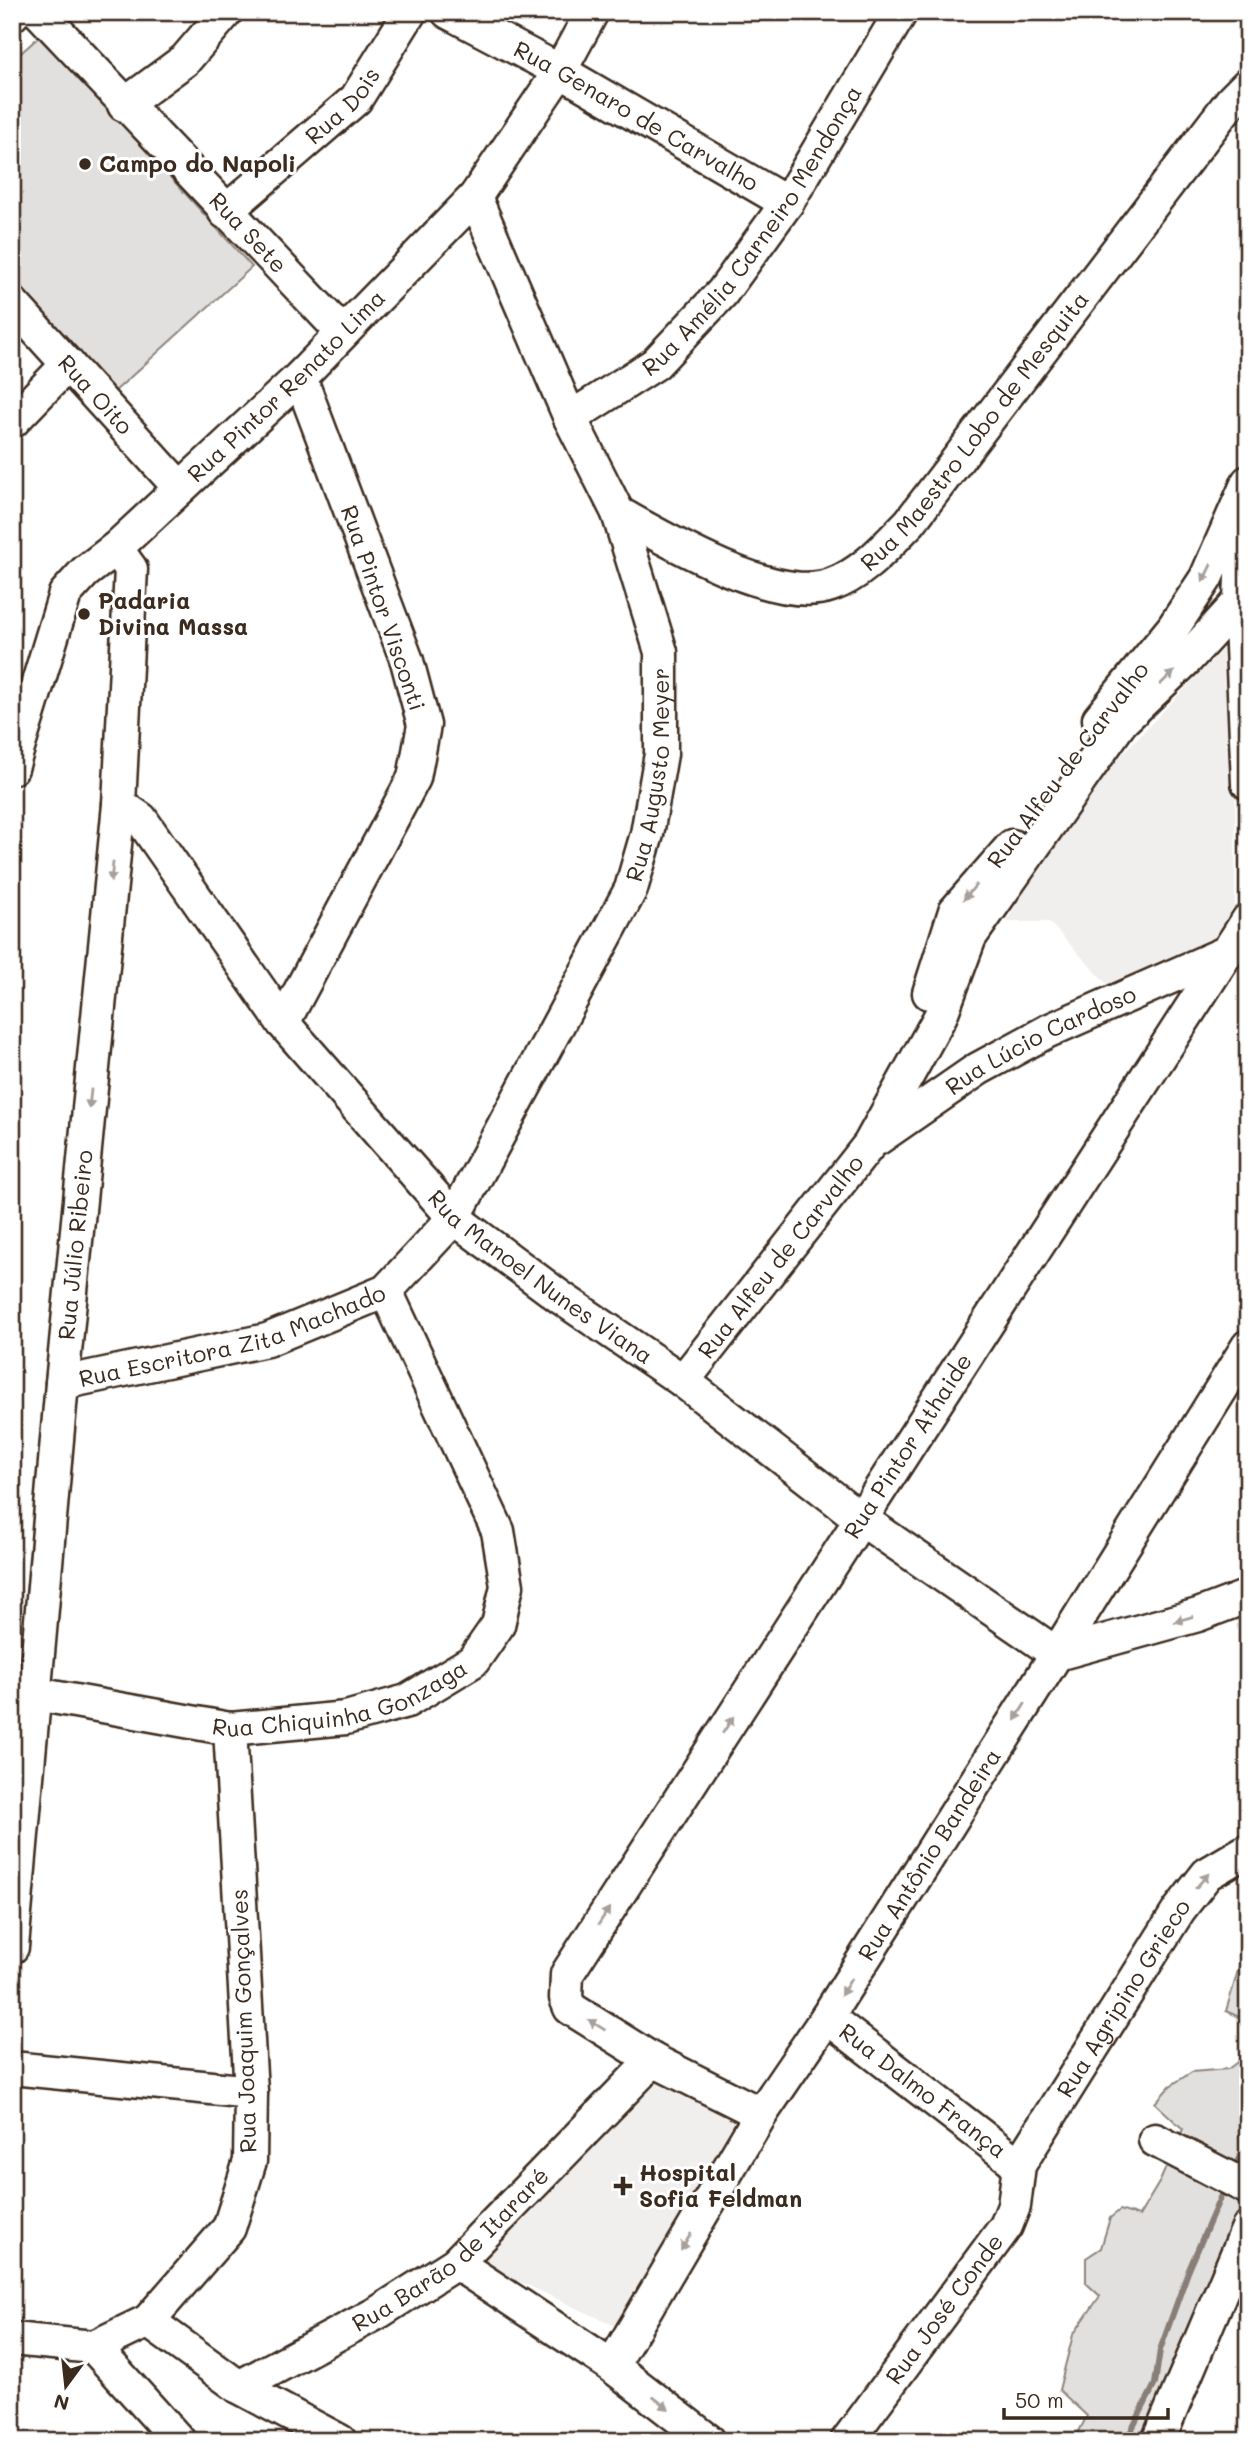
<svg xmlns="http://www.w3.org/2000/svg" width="1260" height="2453" font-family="Mali,sans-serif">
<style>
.built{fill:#f1efee}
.green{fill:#e2e0de;stroke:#8e857e;stroke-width:2}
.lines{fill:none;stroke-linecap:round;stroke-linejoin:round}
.stream{stroke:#887e77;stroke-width:6}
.minor-casing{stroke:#3b2a1e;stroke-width:37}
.minor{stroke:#fff;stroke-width:32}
.oneway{fill:#a79f9a}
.poi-dot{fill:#3b2a1e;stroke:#fff;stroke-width:2.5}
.labels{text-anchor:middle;stroke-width:6;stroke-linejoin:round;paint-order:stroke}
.street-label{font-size:23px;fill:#3b2a1e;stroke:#fff}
.poi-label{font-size:23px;font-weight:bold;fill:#3b2a1e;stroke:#fff;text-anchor:start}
</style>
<rect width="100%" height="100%" fill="#fff"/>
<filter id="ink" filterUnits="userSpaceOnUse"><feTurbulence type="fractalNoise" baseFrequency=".0143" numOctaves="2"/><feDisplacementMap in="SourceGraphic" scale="14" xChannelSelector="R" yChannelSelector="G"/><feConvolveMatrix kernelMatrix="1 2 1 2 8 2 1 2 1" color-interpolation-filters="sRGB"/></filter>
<g filter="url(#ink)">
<path class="built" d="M1236 635 1235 903 1215 944 1109 986 1049 922H1007L1059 820Z
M654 2068 747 2113 624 2330 471 2259Z"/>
<path class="green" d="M41 35 252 267 114 392 12 280V61Z
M1248 1937V2021L1226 2011Z
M1248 2054V2200L1150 2441H1074L1087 2416 1059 2390 1073 2335 1100 2296 1086 2283V2258L1101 2248 1110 2218 1120 2210 1139 2216 1160 2181 1183 2129 1155 2103 1170 2086 1192 2072 1228 2069Z"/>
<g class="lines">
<path class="stream" d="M1233 2170 1248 2141
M1126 2441 1155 2384 1160 2350 1188 2272 1225 2186"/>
<defs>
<g id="minor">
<path id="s1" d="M39 12 341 331"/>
<path id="s2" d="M448 12 560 71 787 203"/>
<path d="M12 15 15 12"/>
<path d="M124 105 185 60 226 12"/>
<path id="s3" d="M225 212 356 99 410 12"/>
<path id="s4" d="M12 303 180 488"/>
<path id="s5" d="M570 418 655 364 722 293 787 203 901 12"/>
<path d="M12 422 68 364"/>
<path d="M1244 507 1240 601 1248 783"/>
<path id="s6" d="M618 513C667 540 775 605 831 585 863 574 887 545 910 522L1232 100 1248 84"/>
<path d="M1099 719 1173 628 1206 578 1248 482"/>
<path id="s7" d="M12 768 65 594 85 572 116 548 300 377 475 197 560 71 592 12"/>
<path id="s8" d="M119 804 141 819 283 1023 454 1218 560 1297 683 1381 861 1519 1057 1654"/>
<path d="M929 993 955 911 1012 846"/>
<path d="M283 1023 414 778 424 725 407 661 300 377"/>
<path id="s9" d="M877 1139 978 1069 1048 1031 1223 954"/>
<path id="s10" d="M683 1381 869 1145 941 1015 970 937 1121 722 1187 659 1240 601"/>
<path id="s11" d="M62 1383 267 1340 386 1291 454 1218 631 889 647 834 661 754V652L618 513 570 418 475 197"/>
<path d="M1057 1654 1198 1615 1248 1596"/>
<path id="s12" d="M12 1693 36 1694 230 1729 346 1718 407 1701 473 1661 498 1625 507 1586 498 1531 386 1291"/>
<path id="s13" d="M12 1947 62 1383 119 804 131 569 116 548"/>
<path id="s14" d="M827 2017 1019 2165"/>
<path d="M12 2068 251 2092"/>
<path id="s15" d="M761 2114 653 2060 570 2008 566 1998 567 1974 1248 920"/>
<path d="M1155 2140 1248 2188"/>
<path d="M456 2263 612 2366 709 2441"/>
<path d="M148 2321 239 2387 340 2441"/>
<path d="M12 2339 94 2347 148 2321 229 2228 250 2161 251 2092 230 1729"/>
<path d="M94 2347 179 2441"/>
<path id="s16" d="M612 2366 761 2114 827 2017 1044 1674 1248 1346"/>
<path id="s17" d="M239 2387 379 2312 456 2263 653 2060"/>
<path id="s18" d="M847 2441 1006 2226 1014 2206 1019 2165 1179 1910 1207 1874 1248 1850"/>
<path d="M1158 2441 1248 2228"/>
</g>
</defs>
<use href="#minor" class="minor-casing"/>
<use href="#minor" class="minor"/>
</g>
<defs><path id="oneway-solid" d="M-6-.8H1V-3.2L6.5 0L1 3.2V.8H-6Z" transform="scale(1.75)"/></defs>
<g class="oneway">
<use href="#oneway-solid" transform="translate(1207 573) rotate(116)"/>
<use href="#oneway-solid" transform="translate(1167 678) rotate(-43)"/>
<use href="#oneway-solid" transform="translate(112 872) rotate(96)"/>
<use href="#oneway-solid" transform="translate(970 892) rotate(130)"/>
<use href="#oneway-solid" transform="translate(90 1099) rotate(96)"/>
<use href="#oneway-solid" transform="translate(1184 1619) rotate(164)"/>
<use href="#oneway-solid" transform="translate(1020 1712) rotate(122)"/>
<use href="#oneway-solid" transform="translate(728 1725) rotate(-57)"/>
<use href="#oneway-solid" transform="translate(1202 1881) rotate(-49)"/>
<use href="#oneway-solid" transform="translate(604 1916) rotate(-57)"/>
<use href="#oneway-solid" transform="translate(846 1987) rotate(122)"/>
<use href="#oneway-solid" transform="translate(597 2025) rotate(-148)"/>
<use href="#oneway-solid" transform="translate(686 2242) rotate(121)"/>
<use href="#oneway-solid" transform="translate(661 2403) rotate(38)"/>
</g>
</g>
<g class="poi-dot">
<circle cx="85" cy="164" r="7"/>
<circle cx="84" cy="614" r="7"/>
<path d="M619.5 2175.5h7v7h7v7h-7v7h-7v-7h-7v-7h7z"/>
</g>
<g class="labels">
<g class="street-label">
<text dy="8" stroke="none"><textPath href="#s3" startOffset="159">Rua Dois</textPath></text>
<text dy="8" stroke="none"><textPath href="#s2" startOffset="215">Rua Genaro de Carvalho</textPath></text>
<text dy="8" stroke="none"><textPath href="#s5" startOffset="266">Rua Amélia Carneiro Mendonça</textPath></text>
<text dy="8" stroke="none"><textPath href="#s1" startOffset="304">Rua Sete</textPath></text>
<text dy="8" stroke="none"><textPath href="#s7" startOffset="486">Rua Pintor Renato Lima</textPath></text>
<text dy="8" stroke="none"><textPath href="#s4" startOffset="124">Rua Oito</textPath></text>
<text dy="8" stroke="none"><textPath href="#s6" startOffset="443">Rua Maestro Lobo de Mesquita</textPath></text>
<text transform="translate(383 608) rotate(71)" y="8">Rua Pintor Visconti</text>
<text transform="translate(1068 765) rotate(-53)" y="8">Rua Alfeu de Carvalho</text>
<text dy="8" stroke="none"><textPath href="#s11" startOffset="928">Rua Augusto Meyer</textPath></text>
<text dy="8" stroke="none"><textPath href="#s9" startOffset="192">Rua Lúcio Cardoso</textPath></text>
<text dy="8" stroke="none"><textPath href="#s13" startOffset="705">Rua Júlio Ribeiro</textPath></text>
<text dy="8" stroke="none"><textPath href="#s10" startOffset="158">Rua Alfeu de Carvalho</textPath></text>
<text dy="8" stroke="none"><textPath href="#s8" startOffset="639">Rua Manoel Nunes Viana</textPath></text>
<text dy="8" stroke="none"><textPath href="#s11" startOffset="177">Rua Escritora Zita Machado</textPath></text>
<text dy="8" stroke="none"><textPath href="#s15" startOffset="882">Rua Pintor Athaide</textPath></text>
<text dy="8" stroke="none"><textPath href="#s12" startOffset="336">Rua Chiquinha Gonzaga</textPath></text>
<text dy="8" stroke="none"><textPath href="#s16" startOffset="602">Rua Antônio Bandeira</textPath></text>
<text dy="8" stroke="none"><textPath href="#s18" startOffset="527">Rua Agripino Grieco</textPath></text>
<text transform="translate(244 2021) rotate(-92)" y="8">Rua Joaquim Gonçalves</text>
<text dy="8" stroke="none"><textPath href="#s14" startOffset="121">Rua Dalmo França</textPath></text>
<text dy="8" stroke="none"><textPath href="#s17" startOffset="254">Rua Barão de Itararé</textPath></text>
<text dy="8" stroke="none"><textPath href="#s18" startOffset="164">Rua José Conde</textPath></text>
</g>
<g class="poi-label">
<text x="99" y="172">Campo do Napoli</text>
<text x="98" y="609">Padaria<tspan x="98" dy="26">Divina Massa</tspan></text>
<text x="639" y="2181">Hospital<tspan x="639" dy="26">Sofia Feldman</tspan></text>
</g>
</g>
<rect width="1260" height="2453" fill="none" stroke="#fff" stroke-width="42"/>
<rect x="21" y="21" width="1218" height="2411" fill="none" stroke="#3b2a1e" stroke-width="2.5" filter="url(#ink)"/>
<g transform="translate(66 2386) rotate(195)" stroke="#ffffff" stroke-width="5" paint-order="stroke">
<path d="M0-5L12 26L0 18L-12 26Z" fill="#3b2a1e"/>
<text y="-10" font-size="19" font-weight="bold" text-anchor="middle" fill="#3b2a1e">N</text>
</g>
<path d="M1004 2408v10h164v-10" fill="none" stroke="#3b2a1e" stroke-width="3.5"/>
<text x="1015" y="2408" font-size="21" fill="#3b2a1e" stroke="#ffffff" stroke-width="5" paint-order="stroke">50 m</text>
</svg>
